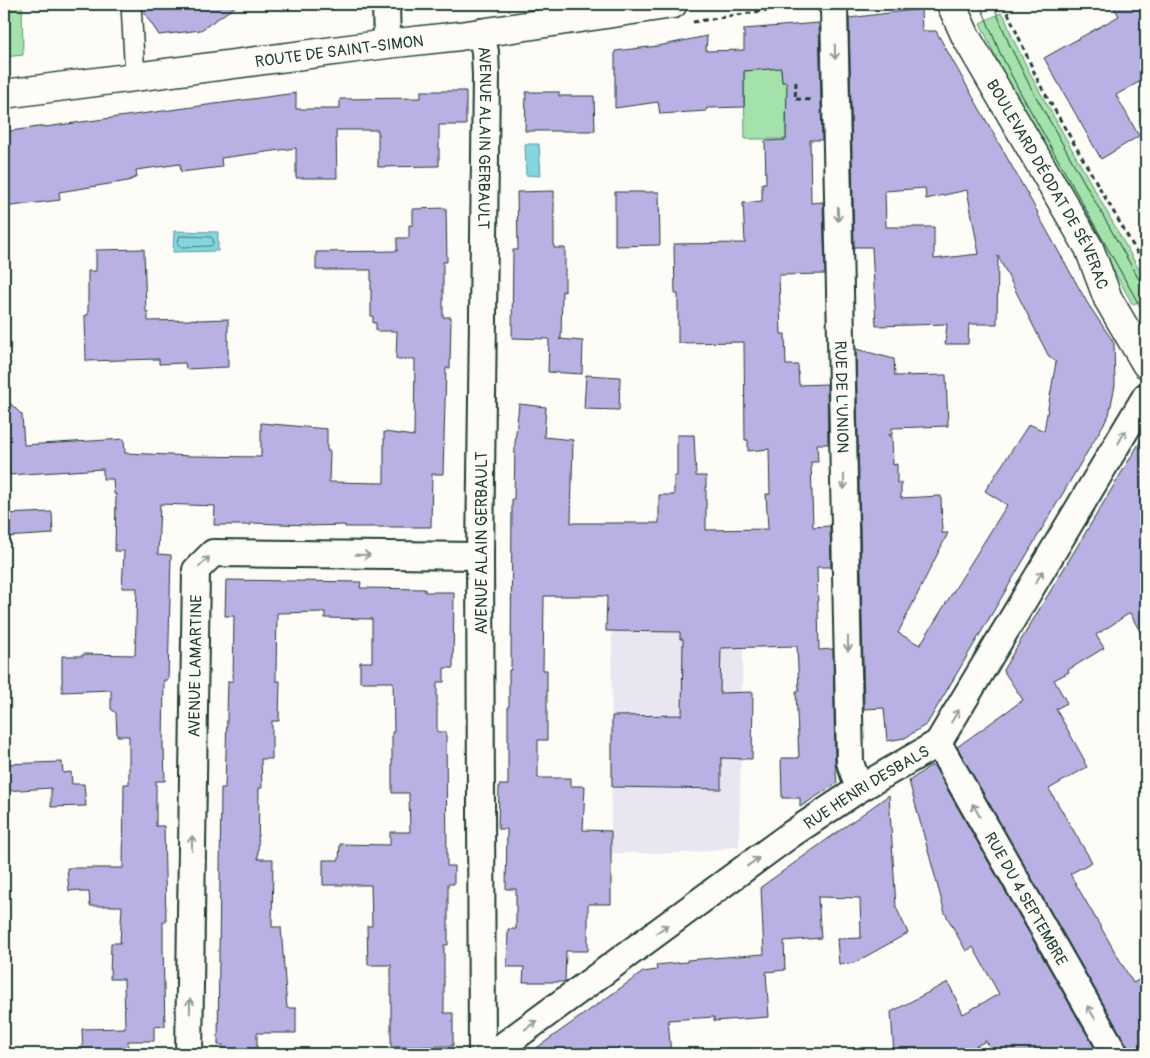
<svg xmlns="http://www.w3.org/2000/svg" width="1150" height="1058" font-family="Pangolin,sans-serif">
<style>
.built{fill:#e9e6f1}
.green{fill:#a3e2aa;stroke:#61906f}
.water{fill:#84d5de;stroke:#5c989a}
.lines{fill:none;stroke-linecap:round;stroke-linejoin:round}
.shore{stroke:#477a78;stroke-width:1}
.building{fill:#b9b1e3;stroke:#1f3d34;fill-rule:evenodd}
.pedestrian-casing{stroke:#1f3d34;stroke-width:22}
.minor-casing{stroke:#1f3d34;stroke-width:30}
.secondary-casing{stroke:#1f3d34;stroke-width:31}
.path{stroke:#1f3d34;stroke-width:3;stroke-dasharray:5 4;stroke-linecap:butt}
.pedestrian{stroke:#fdfcf7;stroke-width:19}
.minor{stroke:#fdfcf7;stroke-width:26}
.secondary{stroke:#fdfcf7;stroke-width:28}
.tram{stroke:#1f3d34;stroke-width:1}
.oneway{stroke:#8e9c96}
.labels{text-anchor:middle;stroke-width:4.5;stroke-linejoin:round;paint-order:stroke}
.street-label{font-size:16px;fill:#1f3d34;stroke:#fdfcf7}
</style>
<rect width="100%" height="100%" fill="#fdfcf7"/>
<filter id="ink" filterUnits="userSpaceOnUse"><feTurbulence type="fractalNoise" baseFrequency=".02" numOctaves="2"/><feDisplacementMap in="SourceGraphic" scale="10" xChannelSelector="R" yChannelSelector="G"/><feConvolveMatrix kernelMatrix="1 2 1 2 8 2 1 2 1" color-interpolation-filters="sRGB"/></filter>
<g filter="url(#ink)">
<path class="built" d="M612 596 743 647 739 846 690 853H611Z"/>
<path class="green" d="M4 4H22L23 55 4 57Z
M1001 13 1004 15 1013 39 1035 83 1146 282V297L1133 305 1007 81 980 23Z
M781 68 782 82 822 79V112H786V139H745L744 71Z"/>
<path class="water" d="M525 144H539L541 176 526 175Z
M174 231 218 232V251L173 252Z"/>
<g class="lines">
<path class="shore" d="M180 236 211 237 213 239V244L211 246 180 247 178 244Z"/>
</g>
<path class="building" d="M142 4H239L201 30 159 35 143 11Z
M1112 4H1146V78L1116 95 1139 136 1101 159 1044 58 1119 16Z
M921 9 922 31H936L1038 213H1037L1088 304 1114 343 1115 385 1109 415 927 724 905 738 887 741 884 708 864 709 856 349 894 359 895 376 946 375 948 426 892 428V435H888L892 437 893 465 897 464V483L901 482V498L941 496 942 533H948L898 633 920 645 1007 505 985 491 1029 424 1044 431 1056 362 1048 355 998 256 997 324H969L968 344H945L947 324 876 326 872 247H854L849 18ZM925 188 926 199 967 190 979 254 934 259V227H886L885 191Z
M819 23 822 140H810L811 203 823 202 825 274 779 275 781 334H785L786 365H798L799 385 827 384 828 444H817L818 462H811L813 527 830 526 831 567H817L819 650 833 649 835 762 837 783 800 807V798H782L781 758H799L796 691H799L797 646 721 648 720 693 753 692 752 759 721 758V789L612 787V716L682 715 683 639H680V632L606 631 607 596H544L543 670H547V740H538V778H571V786H585L583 830 611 831V904H588V951H566L565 982H523L524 967H507L508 929H516V889H506L507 829H498L499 785H508V706H509V670H511L512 499H514L515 443 519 404 546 407 544 437 573 440 571 523H659V495H674V476H677V435H694L696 476H706V530L768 529 766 494H770L769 449 748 451V440H745L744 342 678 343V294H675L674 244 745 243 743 203 762 201V183H766L765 141 786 140 787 82H782L781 68 744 71V107L707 108 706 111 660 114 658 102 615 108V51L658 46 707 36 706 51 744 50V29Z
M421 91H466V125H439V166L378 167V130H336L337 178H296V148L221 158 222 167 181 172 180 164 136 170 137 177 128 181 59 192 60 200 4 207V132L45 126V127L296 93V109H340V99L421 98Z
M526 92H559V96H594L595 131H525Z
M554 191V248H565V292L562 291 561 339H559L583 341 582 374 548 372 549 339 512 338 513 250H518L517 192Z
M615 192H659L660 245 615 246Z
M446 208 447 262H443V317H451L450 368H446L443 474H432L431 527H345V525L310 526V525L251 523V525H214L215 506 160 504 158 554 171 555 168 680H164L163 749H164L165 781H156V826H164L166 922H163V946L165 1026 154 1027V1041H128V1053L83 1054 82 1029 125 1028 124 979H110L111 943H120L122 906H90L89 892H80L79 890 69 891 67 868H123L124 784H129V736H117L116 713 111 709V690L62 692V656H83V654L135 655 137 588H122L124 551H115L116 494H114L113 479H103V469L9 475 8 446H4V397L22 415 24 445 124 439 125 453 192 456 261 457V423L327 429V451H330L329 482 384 483V432L414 436 415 359H396L397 331H376V323H373V316H371V270H316V252L397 251V238H409V225H413V209Z
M144 249 146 312H148V321L190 320 192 319 199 320 228 319V367L186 369 185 363 159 364V359L86 361 85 315H88V271H96V250Z
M586 375 620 377 619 410 584 409Z
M1146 432V643L1130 613 1096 635 1104 648 1068 670 1069 672 1054 680 1067 703 1056 709 1085 761 1084 762 1087 767 1049 789 1092 862 1070 874 1133 983 1146 976V1054H1130L1128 1047 957 747 1023 700 1003 670Z
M52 512 53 534 4 537V514Z
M226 580 361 582 360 588 425 589V592H454L453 668H444V682H437V732H446L447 866H454V884H448V945H444V1013H453V1046L391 1047V965H368L367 926H372L371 885H323V860H339L340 844 390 845V832H410L409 793H392V732H394L393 682H360V662H372V619L325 618V612L277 613 276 672V681H280L279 721H272V759H261L262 788H259L258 859H273L272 927H281L287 1008H296V1033H257V1054H223V1045H218L221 788H225L228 681H233L234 616H225Z
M62 762 63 773 71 772 72 784H84L86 806 51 807V788L4 791V764Z
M930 766H934L1098 1054H994L986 1041 961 1054H894L891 1012 948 982 963 1014 999 994 973 947 966 951 945 913 909 781Z
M889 795 896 907 908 933 854 963 839 964 837 939 861 938 860 898 818 897 821 938 784 941 785 970 766 972 769 1017 714 1021V1017L668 1020 671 1054H528L643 972 657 970 656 965 687 962V960L764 954 761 887Z"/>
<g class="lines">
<defs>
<path id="pedestrian" d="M131 4 135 77"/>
<g id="minor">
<path d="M386 4 387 44"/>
<path id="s1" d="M831 4 834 8 850 762 859 789"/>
<path id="s2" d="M481 32 485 52 486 77 480 556 482 1054"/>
<path id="s3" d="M938 743 1115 1054"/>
<path id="s4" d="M189 1054 196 570 213 553 480 556"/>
<path id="s5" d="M492 1054 790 835 859 789 938 743 1146 396"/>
</g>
<g id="secondary">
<path id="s6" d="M951 4 966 37 1089 248 1108 299 1146 364"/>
<path id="s7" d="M4 94 387 44 460 36 673 4"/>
</g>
</defs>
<use href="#pedestrian" class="pedestrian-casing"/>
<use href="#minor" class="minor-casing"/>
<use href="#secondary" class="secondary-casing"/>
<path class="path" d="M1004 4 1039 83 1146 268
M693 22 806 4
M796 82 795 99 812 100"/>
<use href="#pedestrian" class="pedestrian"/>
<use href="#minor" class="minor"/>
<use href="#secondary" class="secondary"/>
<path class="tram" d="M980 4 1000 53 1019 90 1146 317
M993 4 1010 46 1030 86 1146 292"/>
</g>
<defs><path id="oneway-shaft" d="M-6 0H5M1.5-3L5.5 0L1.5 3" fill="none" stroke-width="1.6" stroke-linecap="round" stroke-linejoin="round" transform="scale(1.25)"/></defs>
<g class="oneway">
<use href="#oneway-shaft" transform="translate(835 52) rotate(89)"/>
<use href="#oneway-shaft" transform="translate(838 214) rotate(89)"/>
<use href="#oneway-shaft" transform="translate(1122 437) rotate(-60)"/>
<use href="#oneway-shaft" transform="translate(844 482) rotate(89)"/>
<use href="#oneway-shaft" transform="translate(363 555) rotate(1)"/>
<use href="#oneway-shaft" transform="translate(204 562) rotate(-44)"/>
<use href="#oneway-shaft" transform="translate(1039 577) rotate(-59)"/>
<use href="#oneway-shaft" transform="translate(848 644) rotate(89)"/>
<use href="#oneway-shaft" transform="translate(955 716) rotate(-59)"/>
<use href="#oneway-shaft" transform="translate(976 810) rotate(-120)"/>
<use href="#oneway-shaft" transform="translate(192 843) rotate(-89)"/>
<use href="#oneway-shaft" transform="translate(753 862) rotate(-36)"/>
<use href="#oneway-shaft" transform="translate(662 929) rotate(-36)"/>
<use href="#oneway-shaft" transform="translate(190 1006) rotate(-89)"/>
<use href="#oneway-shaft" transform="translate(1091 1012) rotate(-120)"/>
<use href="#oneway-shaft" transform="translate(531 1025) rotate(-36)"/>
</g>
</g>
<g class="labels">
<g class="street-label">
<text dy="6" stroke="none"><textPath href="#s7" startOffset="338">ROUTE DE SAINT-SIMON</textPath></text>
<text dy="6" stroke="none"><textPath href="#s2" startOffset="106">AVENUE ALAIN GERBAULT</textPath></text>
<text dy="6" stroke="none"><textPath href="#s6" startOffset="205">BOULEVARD DÉODAT DE SÉVERAC</textPath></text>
<text dy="6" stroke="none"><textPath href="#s1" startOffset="394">RUE DE L'UNION</textPath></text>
<text transform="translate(481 543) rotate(-90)" y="6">AVENUE ALAIN GERBAULT</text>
<text dy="6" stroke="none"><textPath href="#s4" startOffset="388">AVENUE LAMARTINE</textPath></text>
<text dy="6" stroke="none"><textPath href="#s5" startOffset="460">RUE HENRI DESBALS</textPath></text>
<text dy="6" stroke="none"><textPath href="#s3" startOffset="179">RUE DU 4 SEPTEMBRE</textPath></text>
</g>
</g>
<rect width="1150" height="1058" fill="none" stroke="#fdfcf7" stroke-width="20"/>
<rect x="10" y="10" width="1130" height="1038" fill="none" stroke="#1f3d34" stroke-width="2" filter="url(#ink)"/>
</svg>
